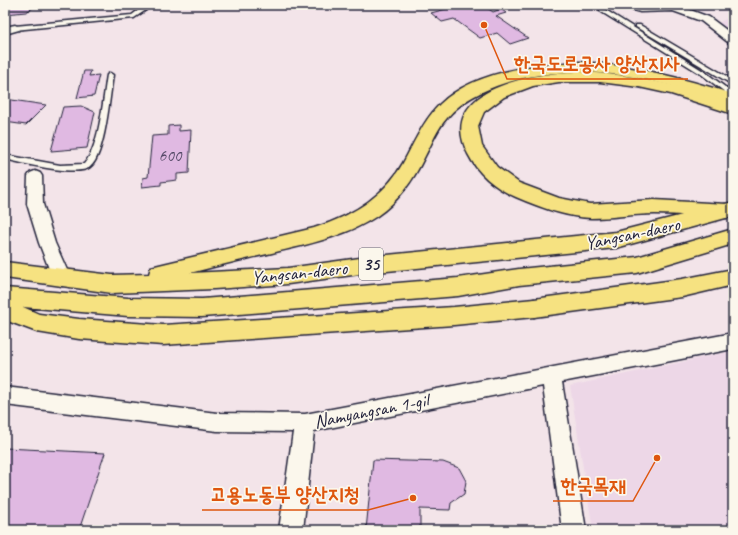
<svg xmlns="http://www.w3.org/2000/svg" width="738" height="535" font-family="Caveat,'Poor Story',sans-serif">
<style>
.built{fill:#edd7e7}
.building{fill:#e0b9e2;stroke:#22223b}
.lines{fill:none;stroke-linecap:round;stroke-linejoin:round}
.service-casing{stroke:#22223b;stroke-width:3}
.minor-casing{stroke:#22223b;stroke-width:3}
.primary-casing{stroke:#22223b;stroke-width:3}
.motorway-casing{stroke:#22223b;stroke-width:3}
.service{fill:#fbf7ec;fill-rule:evenodd}
.minor{fill:#fbf7ec;fill-rule:evenodd}
.primary{fill:#f6e281;fill-rule:evenodd}
.motorway{fill:#f6e281;fill-rule:evenodd}
.labels{text-anchor:middle;stroke-width:3.5;stroke-linejoin:round;paint-order:stroke}
.number-label{font-size:17px;fill:#524865}
.shield{fill:#fbf7ec;stroke:#636270;stroke-width:1}
.shield-label{font-size:18px;font-weight:bold;fill:#22223b}
.street-label{font-size:19px;fill:#22223b;stroke:#fbf7ec}
.leader{fill:none;stroke:#de560e;stroke-width:1.5}
.callout-dot{fill:#de560e;stroke:#fbf7ec;stroke-width:1.5}
.callout-label{font-size:20px;text-anchor:middle;font-weight:bold;fill:#de560e;stroke:#fbf7ec;stroke-width:3.5;stroke-linejoin:round;paint-order:stroke}
</style>
<rect width="100%" height="100%" fill="#f3e4e9"/>
<filter id="ink" filterUnits="userSpaceOnUse"><feTurbulence type="fractalNoise" baseFrequency=".025" numOctaves="2"/><feDisplacementMap in="SourceGraphic" scale="8" xChannelSelector="R" yChannelSelector="G"/><feConvolveMatrix kernelMatrix="1 2 1 2 8 2 1 2 1" color-interpolation-filters="sRGB"/></filter>
<g filter="url(#ink)">
<path class="built" d="M733 15V38L715 25Z
M733 351V530H593L570 386Z"/>
<path class="building" d="M7 5H36V6L26 12 5 14Z
M461 5H483L493 12 501 9 506 13 496 16 528 38 510 44 497 33 480 38 454 19 442 22 431 13Z
M84 71H91L89 76 99 75 94 96 77 98Z
M5 99 46 105 26 125 5 122Z
M81 106 95 112 87 148 51 151 63 107Z
M179 125V131L191 130 189 173 177 174V180L161 182V185L142 187 143 178 148 177 152 136 168 135V126Z
M5 448 105 453 79 530H5Z
M373 460 443 462 459 468 466 481 464 494 451 503 450 510 420 509V530H366Z"/>
<g class="lines">
<defs>
<path id="service" d="M141 5H147L146 10 134 18 15 30 12 28 15 26 132 15 140 9Z
M600 9H604L705 72 733 93V98L701 74 600 11Z
M636 25H640L733 80V85L636 27Z
M110 73 113 75C110 94 105 156 90 167 78 177 21 163 5 159V155L60 165 84 164C100 146 103 99 107 75Z"/>
<path id="minor" d="M621 5H677L709 17 733 35V44L729 43 701 21 673 11 640 12 622 7Z
M15 25 21 28 19 30 5 34V27Z
M35 171 40 173 42 176 43 204 55 243 71 279 68 284 62 286 56 284 53 279 39 243 27 204 28 176 30 173Z
M733 333V349L562 382 586 530H562L543 386 314 431 303 530H279L293 432 217 431 5 405V387L217 413 305 414Z"/>
<path id="primary" d="M580 62C633 65 683 78 733 94V105C711 100 690 90 668 85 614 70 558 66 505 83 483 90 462 100 447 118 437 129 432 143 425 156 414 179 399 201 377 216 345 237 308 244 272 253 244 259 217 266 190 273L288 268 367 257 616 232 733 202V216L616 248 367 273 288 284 214 289 112 293 5 278V262L112 275 149 274 151 267 159 265 314 228C350 217 384 197 403 163 414 143 423 121 440 104 474 71 536 64 580 62Z
M733 229V244L637 273 519 285 458 296 202 317 128 316 23 307 39 314 79 319 163 325 454 307 534 299 542 302 546 308 542 314 534 317 454 325 163 345 79 339 37 332 5 320V288L128 298 202 299 458 278 519 269 637 257Z"/>
<path id="motorway" d="M580 72C633 74 683 86 733 103V114L671 94 639 87 600 82H559L533 86 504 97 484 112 478 126 482 146 497 167 519 183 559 198 590 204 654 200 727 204 733 206V216L727 218C703 217 679 214 655 214 633 214 613 218 591 218 566 217 539 207 516 197 495 188 478 174 468 154 434 88 537 72 580 72Z
M733 269V285L682 297 534 317 526 314 522 308 526 302 534 299 682 279Z"/>
</defs>
<use href="#service" class="service-casing"/>
<use href="#minor" class="minor-casing"/>
<use href="#primary" class="primary-casing"/>
<use href="#motorway" class="motorway-casing"/>
<use href="#service" class="service"/>
<use href="#minor" class="minor"/>
<use href="#primary" class="primary"/>
<use href="#motorway" class="motorway"/>
</g>
</g>
<g class="labels">
<g class="number-label">
<text x="170" y="161">600</text>
</g>
<rect class="shield" x="359" y="248" width="24" height="32" rx="3"/>
<g class="shield-label">
<text x="371" y="270">35</text>
</g>
<g class="street-label">
<text transform="translate(632 233) rotate(-12)" y="7">Yangsan-daero</text>
<text transform="translate(299 272) rotate(-6)" y="7">Yangsan-daero</text>
<text transform="translate(371 410) rotate(-11)" y="7">Namyangsan 1-gil</text>
</g>
</g>
<path class="leader" d="M484 25L507 79H688M657 458L633 501H553M413 498L368 510H202"/>
<g class="callout-dot">
<circle cx="484" cy="25" r="4"/>
<circle cx="657" cy="458" r="4"/>
<circle cx="413" cy="498" r="4"/>
</g>
<g class="callout-label">
<text x="597" y="70">한국도로공사 양산지사</text>
<text x="593" y="492">한국목재</text>
<text x="285" y="501">고용노동부 양산지청</text>
</g>
<rect width="738" height="535" fill="none" stroke="#fbf7ec" stroke-width="20"/>
<rect x="10" y="10" width="718" height="515" fill="none" stroke="#22223b" stroke-width="1.5" filter="url(#ink)"/>
</svg>
